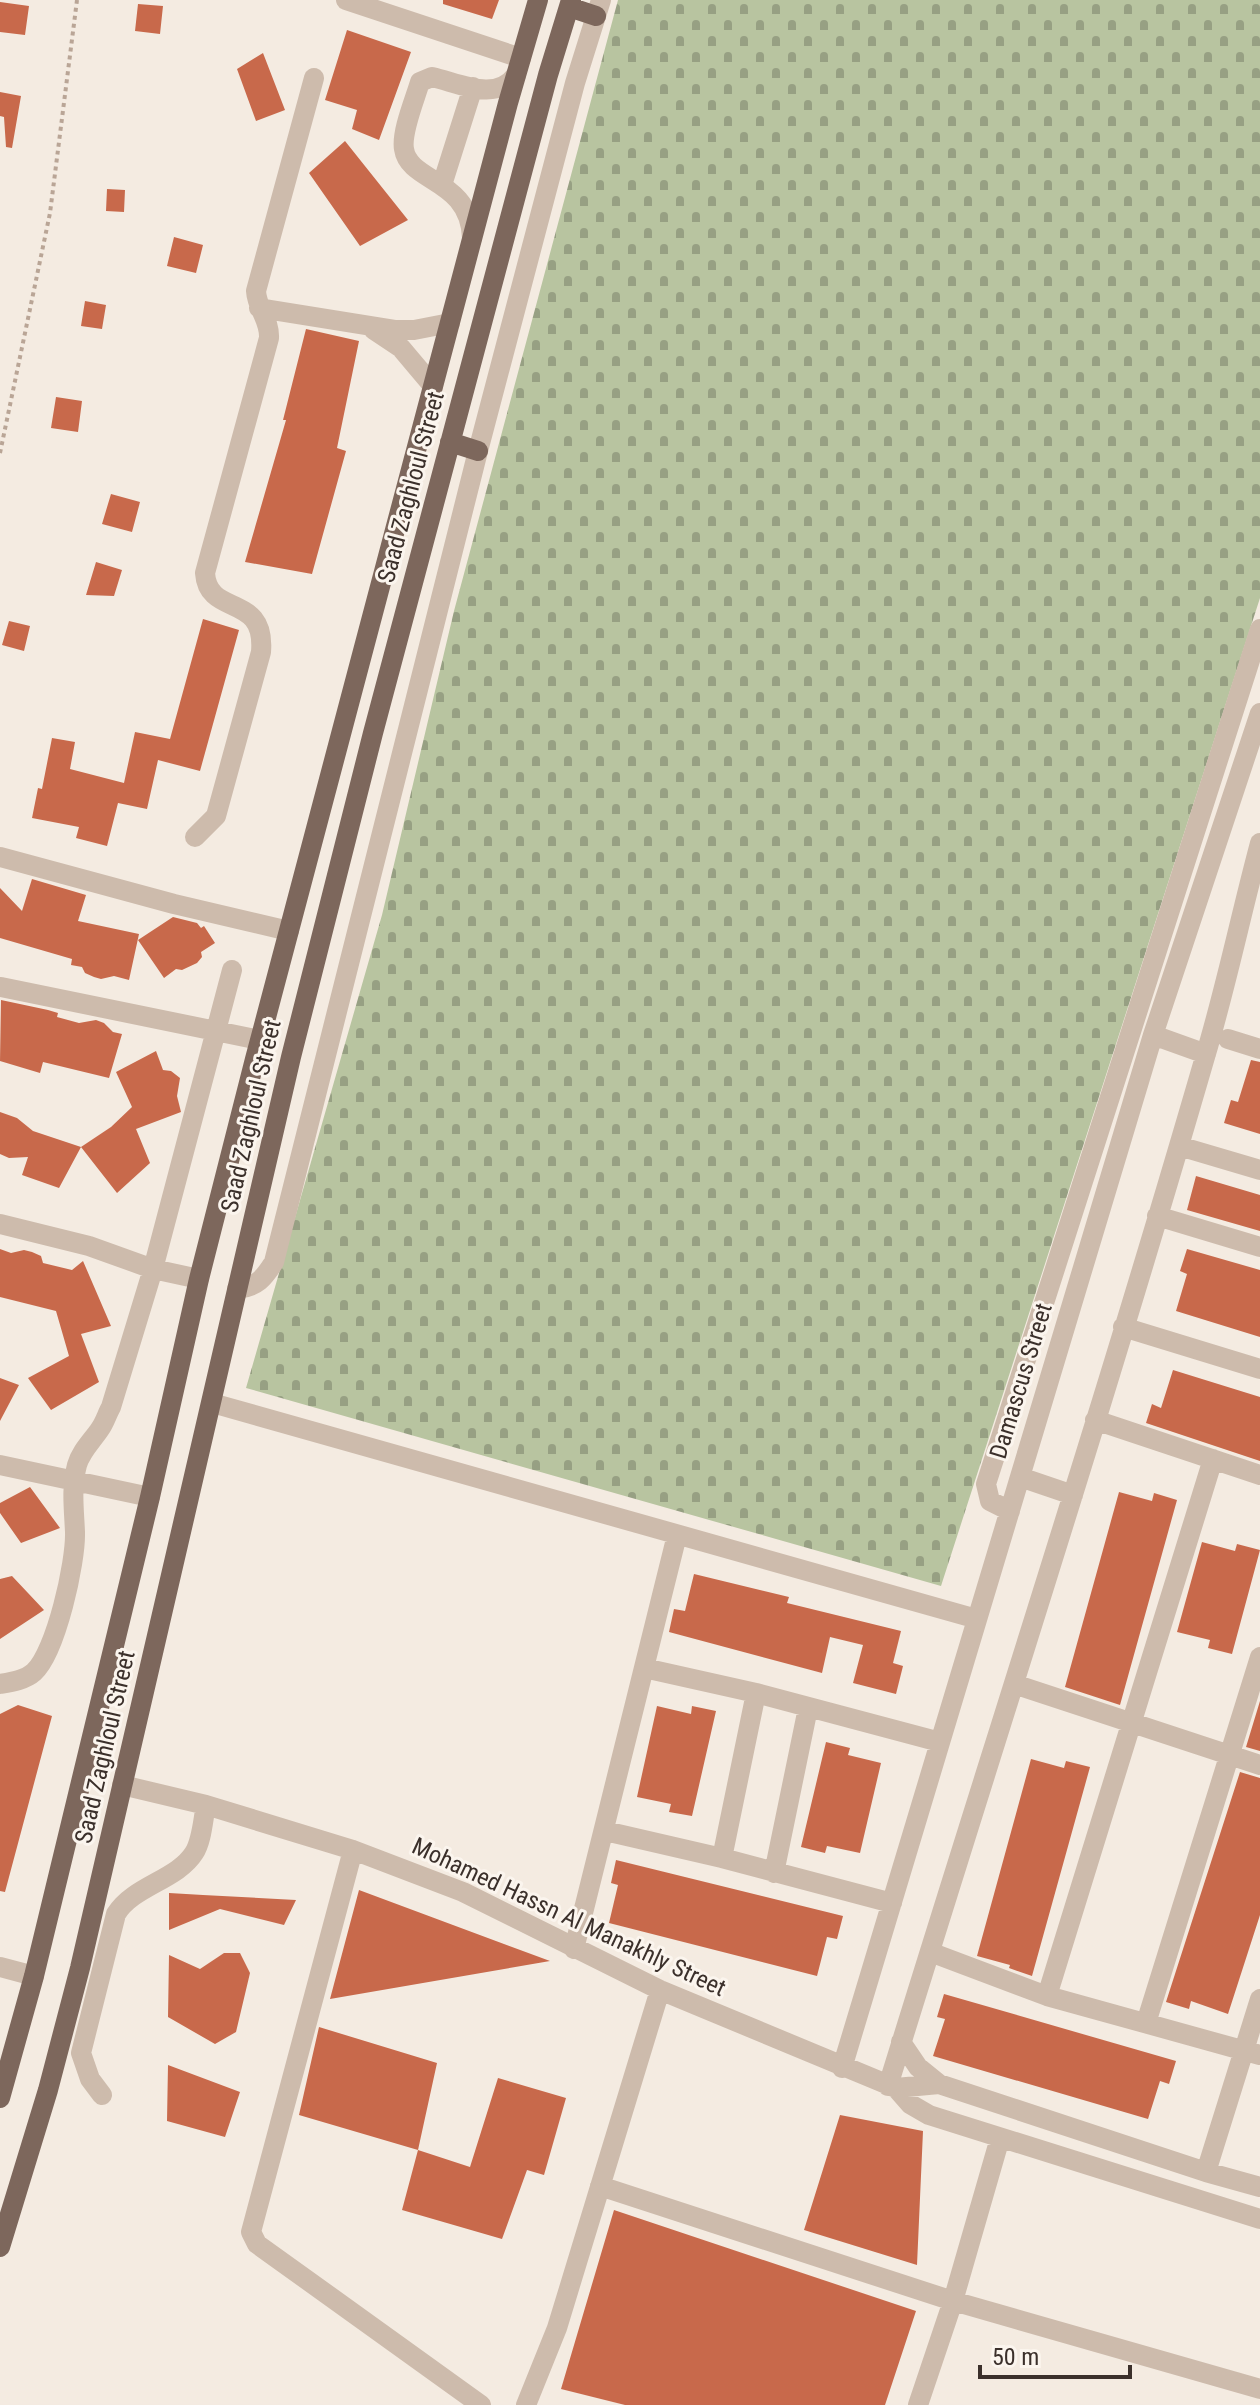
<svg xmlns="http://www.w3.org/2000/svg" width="1260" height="2405" font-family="'Roboto Condensed',sans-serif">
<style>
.cemetery{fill:url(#cemetery-stones)}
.building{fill:#c8694b}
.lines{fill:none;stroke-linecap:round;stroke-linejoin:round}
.path{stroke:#b9a596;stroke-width:4;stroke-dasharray:4 4;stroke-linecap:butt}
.minor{stroke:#cdbbac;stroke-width:20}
.major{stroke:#7d675c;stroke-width:20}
.labels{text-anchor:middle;stroke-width:6;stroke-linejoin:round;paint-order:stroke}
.street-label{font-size:24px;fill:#3b302b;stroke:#fbf5ee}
</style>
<defs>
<pattern id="cemetery-stones" width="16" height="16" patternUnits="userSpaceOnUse" patternTransform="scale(2)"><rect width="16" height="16" fill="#b8c4a0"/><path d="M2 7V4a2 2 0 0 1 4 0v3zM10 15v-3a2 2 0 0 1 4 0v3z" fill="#97a083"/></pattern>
</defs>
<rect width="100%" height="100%" fill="#f4ebe1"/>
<path class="cemetery" d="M618 0H1260V598L941 1586 246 1388 382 915 454 611Z"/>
<path class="building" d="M443 0H499L492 19 443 4Z
M0 2 29 6 25 35 0 32Z
M138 4 163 6 160 34 135 31Z
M347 30 411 52 379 140 352 129 357 110 325 100Z
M263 53 285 110 256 121 237 69Z
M0 92 21 96 12 148 6 147 4 117 0 116Z
M345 141 408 220 360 246 309 173Z
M107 189 125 190 124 212 106 211Z
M174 237 203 245 196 273 167 266Z
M85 301 106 305 102 329 81 326Z
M306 329 359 341 337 448 346 451 312 574 245 562 286 420H283Z
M56 397 82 401 78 432 51 428Z
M111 494 140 502 132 532 102 524Z
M96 562 122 570 114 596 86 595Z
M203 619 239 630 200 771 158 760 147 809 118 803 107 846 76 838 79 827 32 818 38 788 42 789 52 738 75 742 70 769 124 783 135 732 170 739Z
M9 621 30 626 24 651 2 645Z
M32 879 86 895 78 921 139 934 129 980 114 976 101 979 94 977 85 973 82 967 71 965 72 959 0 938V888L22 911Z
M173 917 197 923 201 928 204 926 215 943 201 952 202 957 197 963 182 970 176 969 164 978 138 940Z
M1 1000 48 1010 58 1013 57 1017 79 1023 96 1020 104 1023 113 1032 122 1034 109 1078 43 1062 40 1073 0 1061Z
M156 1051 163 1070 171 1071 180 1078 177 1096 181 1112 136 1129 150 1163 117 1193 81 1147 111 1127 132 1107 116 1072Z
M1251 1060 1260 1062V1134L1224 1123 1231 1100 1238 1102Z
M0 1112 17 1118 33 1131 81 1147 59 1188 22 1175 28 1157 9 1158 0 1154Z
M1196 1176 1260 1195V1231L1187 1210Z
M0 1249 11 1253 24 1250 32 1252 41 1256 43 1263 72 1270 83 1261 111 1326 81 1334 99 1382 51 1410 28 1378 69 1356 56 1311 0 1297Z
M1187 1249 1260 1270V1337L1176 1311 1187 1274 1180 1271Z
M1173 1370 1260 1397V1461L1146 1423 1152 1404 1161 1408Z
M0 1378 19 1385 0 1421Z
M30 1487 60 1528 21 1543 0 1513V1503Z
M1119 1492 1152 1501 1154 1493 1177 1500 1120 1705 1065 1687Z
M1202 1542 1235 1551 1237 1544 1260 1550 1232 1654 1208 1648 1210 1640 1177 1632Z
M694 1574 789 1597 787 1603 901 1631 893 1663 903 1666 896 1694 853 1683 863 1645 830 1637 822 1673 669 1632 674 1609 685 1611Z
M12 1576 44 1610 0 1639V1579Z
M1260 1701V1751L1246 1747Z
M18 1705 52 1716 5 1892 0 1891V1714Z
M657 1706 691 1714 692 1706 716 1711 692 1816 669 1812 671 1804 637 1797Z
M826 1742 850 1748 848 1755 881 1763 860 1853 827 1846 825 1853 801 1847Z
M1031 1759 1064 1768 1066 1761 1090 1767 1032 1976 1009 1968 1010 1965 977 1956Z
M1240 1772 1260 1778V1915L1228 2014 1191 2001 1189 2009 1166 2002Z
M616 1860 843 1916 837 1939 827 1937 817 1976 609 1923 618 1885 611 1883Z
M359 1890 550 1961 330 1999Z
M169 1893 203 1895 296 1900 284 1925 220 1909 169 1930Z
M224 1953H240L250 1973 236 2032 215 2044 168 2017 169 1955 200 1969Z
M944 1994 1176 2061 1169 2084 1160 2081 1148 2119 933 2056 945 2019 937 2017Z
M319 2027 437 2063 418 2150 299 2115Z
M168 2065 240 2092 225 2137 167 2121Z
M498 2078 566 2098 544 2175 527 2170 502 2239 402 2210 418 2150 470 2167Z
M840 2115 923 2131 917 2265 804 2230Z
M614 2210 916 2311 885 2405H625L561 2389Z"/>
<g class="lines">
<path class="path" d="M0 453 50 213 77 0"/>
<path class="minor" d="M346 0 521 58
M442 185 473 87
M472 238C470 178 409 183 404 149 401 132 415 99 420 82L432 77C459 83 496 103 516 75
M259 308 396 330H414L450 323
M374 330 401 348 433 386
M195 837 216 816 261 652C266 592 208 618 205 573L269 338C270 320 257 309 256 291L314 78
M0 857 174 904 289 931
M1 987 260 1040
M1153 1035 1206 1054
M1228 1039 1260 1049
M1179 1146 1260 1170
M1157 1216 1260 1247
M0 1224 89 1246 153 1269 199 1279
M237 1289C257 1287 264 1278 274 1262L478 451 575 83 601 0
M1123 1327 1260 1369
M212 1403 977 1619
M1095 1420 1260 1475
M0 1465 150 1497
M1020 1477 1073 1495
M1010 1511 990 1501 986 1484 1260 629
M644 1668 756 1693 940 1742
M0 1684C12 1682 25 1680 34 1672 56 1652 76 1562 75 1532 74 1509 71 1488 77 1465 81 1451 92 1441 100 1429 105 1422 107 1414 111 1407L153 1269 232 970
M1014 1684 1260 1765
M122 1785 206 1805 353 1850 463 1892 660 1990 896 2088 910 2104 929 2115 1260 2219
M605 1831 722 1858 892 1903
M353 1850 251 2232 257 2244 481 2405
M722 1858 756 1693
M774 1873 808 1708
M574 1949 677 1535
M930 1952 1047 1996 1260 2055
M0 1967 34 1976
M1047 1996 1213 1459
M1146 2023 1260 1657
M901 2042 918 2067 939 2084
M842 2068 1153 1035 1260 713
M888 2086C994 1743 1105 1402 1205 1057 1226 987 1241 914 1260 843
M896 2088 939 2084 1206 2172 1260 2187
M102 2095 90 2079 81 2053 116 1914C133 1886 177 1880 194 1853 202 1841 203 1819 206 1805
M1206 2172 1260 1999
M600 2186 953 2301 1260 2389
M526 2405 557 2328 660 1990
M918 2405 953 2301 1000 2138"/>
<path class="major" d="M569 7 596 16
M450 442 478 451
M0 2098 34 1976 150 1497 199 1279 255 1059 508 103 538 0
M0 2247 48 2090 80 1968 291 1057 373 733 548 75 571 0"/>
</g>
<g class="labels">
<g class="street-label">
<text transform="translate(411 487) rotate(-75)" y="8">Saad Zaghloul Street</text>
<text transform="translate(251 1116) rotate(-77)" y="8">Saad Zaghloul Street</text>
<text transform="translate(1021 1381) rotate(-73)" y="8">Damascus Street</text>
<text transform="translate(105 1747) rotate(-77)" y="8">Saad Zaghloul Street</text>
<text transform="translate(569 1917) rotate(25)" y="8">Mohamed Hassn Al Manakhly Street</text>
</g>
</g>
<path d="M980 2365v12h150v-12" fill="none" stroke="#3b302b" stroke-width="4"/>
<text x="992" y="2365" font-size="24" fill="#3b302b" stroke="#fbf5ee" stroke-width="6" paint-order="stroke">50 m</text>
</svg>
